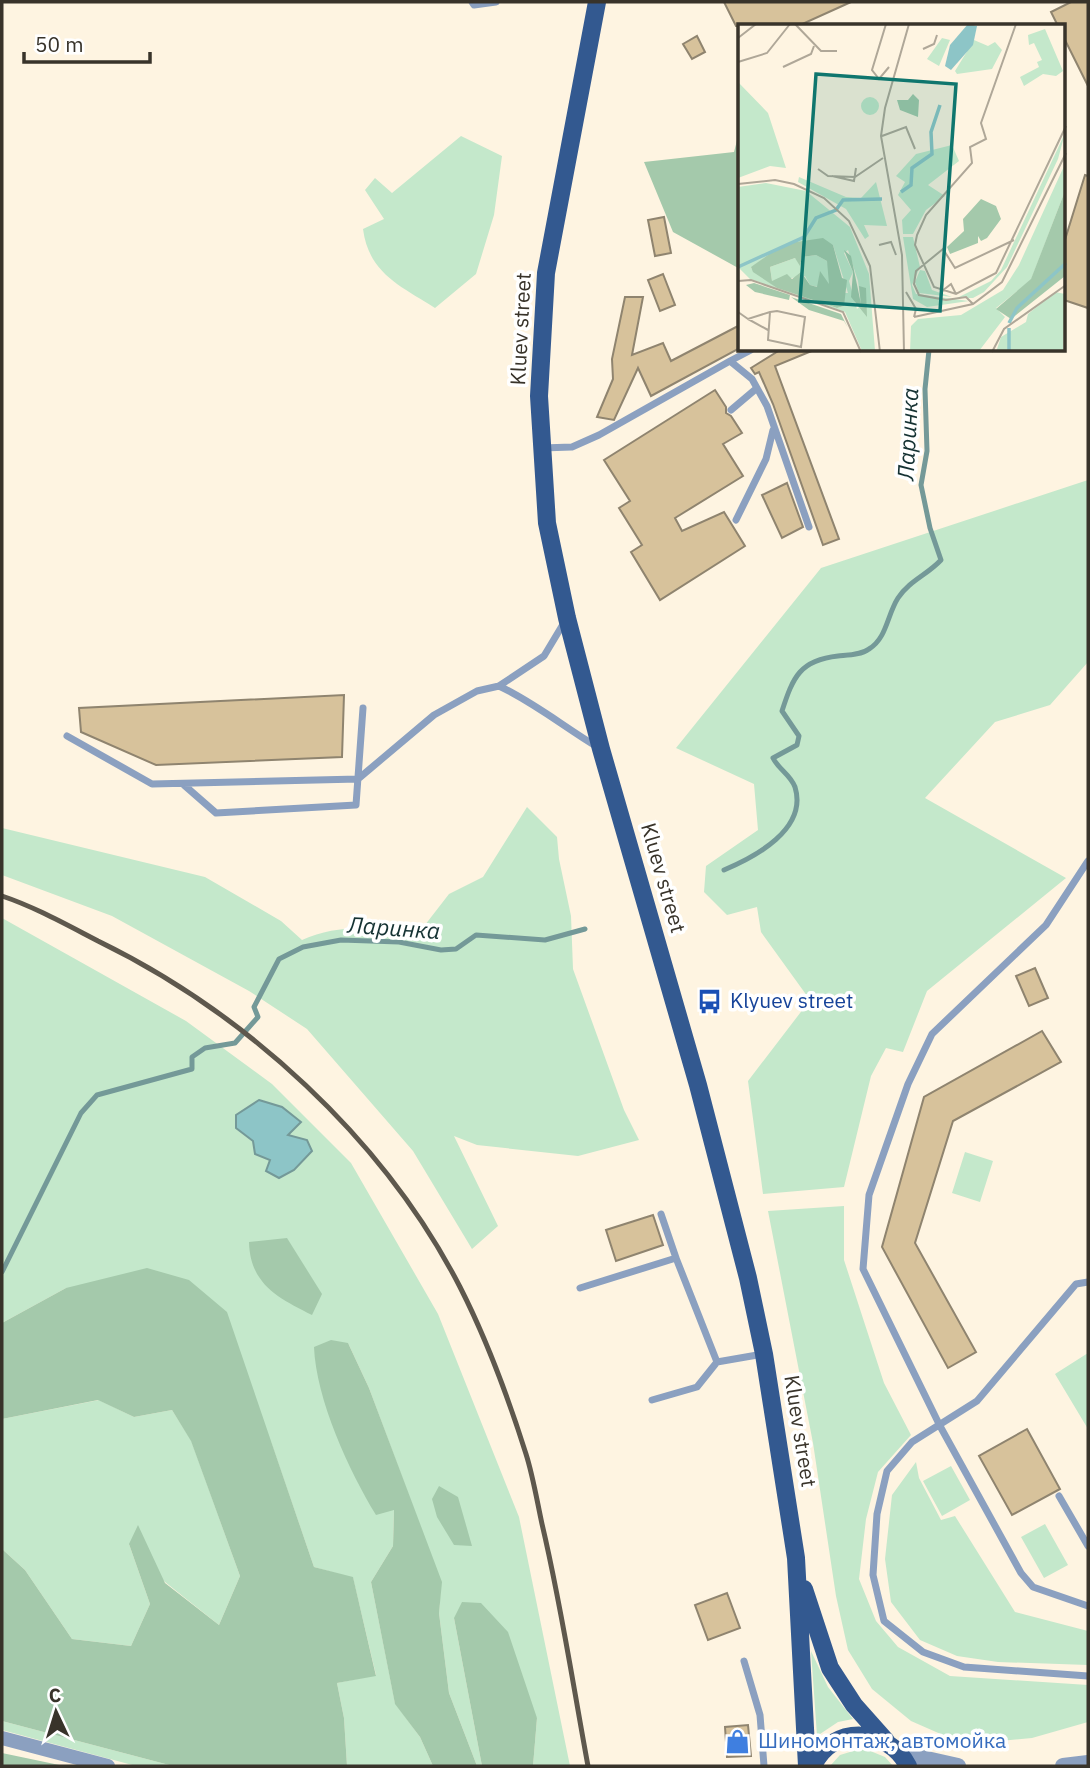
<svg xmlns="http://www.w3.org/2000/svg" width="1090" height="1768" font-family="'IBM Plex Sans',sans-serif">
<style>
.green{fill:#c4e8cb}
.forest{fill:#a4c9ab}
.water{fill:#8dc5c7;stroke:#749998;stroke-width:2}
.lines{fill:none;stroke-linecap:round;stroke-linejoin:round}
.stream{stroke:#749998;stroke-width:5}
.building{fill:#d7c29b;stroke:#8f846f;stroke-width:2}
.service{stroke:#8ba0c0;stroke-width:7}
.minor{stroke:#8ba0c0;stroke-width:14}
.tertiary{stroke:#8ba0c0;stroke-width:16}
.primary{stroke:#335990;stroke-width:18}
.rail{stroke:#5e584d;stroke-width:5}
.labels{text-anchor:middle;stroke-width:7;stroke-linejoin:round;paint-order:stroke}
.street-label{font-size:21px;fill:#38332a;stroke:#fff}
.transit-label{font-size:21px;fill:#164399;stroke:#fff;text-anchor:start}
.shop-label{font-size:21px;fill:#366cbe;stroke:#fff;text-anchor:start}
.water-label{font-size:23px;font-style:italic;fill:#153233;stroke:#fff}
.inset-river{fill:none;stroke:#8dc5c7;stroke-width:3.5}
.inset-road{fill:none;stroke:#afa798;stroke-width:2}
.view{fill:#0f766e;fill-opacity:0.15;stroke:#0f766e;stroke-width:3.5}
.inset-edge{fill:none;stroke:#38332a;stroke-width:3.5}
</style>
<rect width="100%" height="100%" fill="#fef4e1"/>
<path class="green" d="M461 136 502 156 494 215 476 274 435 308C401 286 369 274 363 229L384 219 365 190 375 178 392 193Z
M1088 480V662L1050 705 995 722 925 798 1066 878 927 991 903 1052 886 1048 871 1076 844 1187 763 1194 748 1081 810 1000 761 932 757 907 727 915 704 892 706 866 758 830 754 784 676 748 821 568Z
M527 807 557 837 559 859 571 916 573 969 624 1110 639 1140 578 1156 477 1145 454 1136 498 1226 472 1249 413 1151 307 1029 249 991 112 916 2 875V828L205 877 281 921 302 940C340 923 378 928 418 934L449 894 483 877Z
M2 918 186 1021 272 1084 351 1163 438 1314 519 1517 570 1766H533L537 1718 454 1618 482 1766H477L449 1693 439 1613 441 1582 369 1388 348 1343 394 1509 393 1546 371 1582 395 1703 420 1737 433 1766H347L344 1718 337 1683 376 1675 353 1578 314 1567 271 1442 66 1288 2 1323Z
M965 1152 993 1161 980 1202 952 1193Z
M844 1206V1260L884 1383 911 1435 878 1472 866 1519 859 1579 876 1621 898 1647 950 1676 1088 1685V1722L1032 1738 990 1742 952 1739 911 1721 872 1689 848 1650 836 1596 813 1443 768 1211Z
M1088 1353V1429L1055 1374Z
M99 1400 134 1417 172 1410 191 1440 240 1576 219 1625 165 1582 129 1544 150 1604 131 1646 72 1639 25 1570 2 1549V1419Z
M916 1462 919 1478 941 1520 955 1516 1015 1612 1088 1631V1665L998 1662 957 1656 920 1640 891 1602 885 1559 892 1495Z
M951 1466 970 1500 942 1516 923 1481Z
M1045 1524 1068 1565 1044 1578 1021 1537Z
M811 1651 828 1687 853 1719 838 1722 817 1736Z
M2 1721 173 1766H136L2 1730Z
M863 1748 885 1757 893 1766H830L840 1755Z"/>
<path class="forest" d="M740 129V269L673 232 644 162 734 152Z
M287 1238 322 1294 312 1315C278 1298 250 1284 249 1242Z
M147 1268 189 1280 227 1312 314 1567 353 1577 376 1676 337 1683 344 1718 347 1766H173L2 1721V1549L25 1570 72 1639 131 1646 150 1604 129 1544 138 1525 165 1583 219 1625 240 1576 191 1441 172 1410 134 1417 98 1400 2 1419V1323L66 1288Z
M331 1340 348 1343 369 1388 442 1582 439 1613 449 1693 477 1766H433L420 1737 395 1704 371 1582 393 1546 394 1510 376 1515C349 1471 316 1399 314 1347Z
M439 1486 458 1497 472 1546 454 1545 437 1517 432 1499Z
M462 1602 481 1603 508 1632 537 1718 533 1766H482L454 1618Z
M2 1753 64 1766H2Z"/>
<path class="water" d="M259 1100 282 1107 301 1122 288 1135 307 1140 312 1151 294 1170 279 1178 266 1171 270 1160 255 1154 253 1141 236 1128V1115Z"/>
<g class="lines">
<path class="stream" d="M724 870C755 857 808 829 795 787 790 774 779 770 773 758L797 745 799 736 782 711C793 677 800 660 838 656 848 655 861 655 869 649 887 638 887 615 898 598 909 581 927 575 941 560L930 528 921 485 927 451 925 389 929 350
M2 1272 81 1113 97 1095 192 1069V1057L205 1048 235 1043 258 1017 254 1007 279 959 303 947 341 940 399 942 441 950 456 949 476 935 545 940 585 929"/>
</g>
<path class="building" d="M724 2H851L798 26H736Z
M1071 2H1088V86L1064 38V26H1058L1051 12Z
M697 36 705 52 692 59 683 44Z
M1085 175 1088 176V308L1064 300V243Z
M664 217 671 253 655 256 648 220Z
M663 274 675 305 660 311 648 280Z
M625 297H643L632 355 663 343 671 361 740 325V348L651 396 638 368 614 420 597 417 613 379 612 359Z
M780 350H814L775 366 839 539 823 545 773 404 759 372 755 374 751 368Z
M715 390 726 407V413L731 416 742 433 723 444 743 476 675 518 682 531 724 512 745 546 660 600 631 552 642 545 619 508 630 501 604 460Z
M787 483 803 527 782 538 762 495Z
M344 695 342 757 156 765 81 732 79 708Z
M1035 968 1048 998 1029 1006 1016 976Z
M1042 1031 1061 1062 953 1121 915 1243 976 1352 948 1368 882 1247 924 1097Z
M653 1215 663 1245 616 1261 606 1230Z
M1027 1429 1060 1489 1012 1515 979 1456Z
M727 1593 740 1628 708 1640 695 1605Z
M748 1725 751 1756 727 1757 725 1727Z"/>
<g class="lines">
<path class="service" d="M472 2 474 5 496 2
M730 361 751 350
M731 410 757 388
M542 448 572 447 599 435 730 361 752 379 767 406 809 527
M736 520 766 459 773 430
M499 686C535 703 564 727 599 748
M67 736 152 784 358 779 434 715 477 691 499 686 544 656 565 621
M184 785 216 813 356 805 363 708
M1088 861 1046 925 932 1034 908 1084 869 1195 863 1269 940 1426 1021 1573 1033 1587 1088 1606
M661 1214 676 1258
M1088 1282 1076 1284 977 1401 912 1442 887 1471 877 1514 873 1575 884 1621 923 1652 964 1667 1088 1676
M580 1288 676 1258 717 1362
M652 1400 697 1387 717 1362 763 1354
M1059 1496 1088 1546
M744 1661 760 1715 764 1766"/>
<path class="minor" d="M2 1738 108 1766"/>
<path class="tertiary" d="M900 1753 958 1766
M1063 1766 1088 1763"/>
<path class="primary" d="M597 2 546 273 539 396 547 523 567 618 601 749 698 1085 748 1278 764 1354 796 1558 807 1766
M804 1589 830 1668 854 1705 886 1741
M813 1766C832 1724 888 1727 908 1766"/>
<path class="rail" d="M2 896C35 907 67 925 98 941 246 1013 384 1139 460 1287 487 1340 508 1397 526 1454 533 1476 537 1501 542 1524 561 1604 573 1685 588 1766"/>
</g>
<defs>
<symbol id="bus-bare" viewBox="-9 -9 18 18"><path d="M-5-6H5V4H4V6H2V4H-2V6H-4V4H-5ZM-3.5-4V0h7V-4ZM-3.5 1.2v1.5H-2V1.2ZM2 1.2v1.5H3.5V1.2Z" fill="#1a4fb4" stroke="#fff" stroke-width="2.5" paint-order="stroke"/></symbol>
<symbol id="shop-bare" viewBox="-9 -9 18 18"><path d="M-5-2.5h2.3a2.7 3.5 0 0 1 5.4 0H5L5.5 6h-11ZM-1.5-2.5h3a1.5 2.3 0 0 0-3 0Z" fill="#3f7fe0" stroke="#fff" stroke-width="2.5" paint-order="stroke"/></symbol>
</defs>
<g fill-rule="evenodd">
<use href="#bus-bare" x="692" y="984" width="35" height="35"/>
<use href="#shop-bare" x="720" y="1724" width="35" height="35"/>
</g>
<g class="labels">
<g class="street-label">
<text transform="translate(521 329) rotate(-87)" y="7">Kluev street</text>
<text transform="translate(663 878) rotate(74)" y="7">Kluev street</text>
<text transform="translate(800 1431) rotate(81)" y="7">Kluev street</text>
</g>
<g class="transit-label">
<text x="730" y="1008">Klyuev street</text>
</g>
<g class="shop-label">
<text x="758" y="1748">Шиномонтаж, автомойка</text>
</g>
<g class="water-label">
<text transform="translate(908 434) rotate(-87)" y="8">Ларинка</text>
<text transform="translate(394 928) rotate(4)" y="8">Ларинка</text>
</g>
</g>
<g transform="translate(738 24)">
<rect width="327" height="327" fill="#fef4e1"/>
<path d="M307 5 325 47 318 52 305 50 286 62 282 53 301 43 299 38 304 36 296 19 291 21 290 11ZM204 14 212 16 201 42 189 35ZM236 16 250 22 257 18 264 26 254 45 219 50 217 47ZM0 58 30 89 48 144 32 142 0 154ZM123 82a9 9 0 1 1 18 0a9 9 0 1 1-18 0ZM327 109 320 135 269 243 246 268 235 274H219L253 257 263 246ZM214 121 221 137 190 161 207 172 188 186 175 210H165L164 196 173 186 160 171 167 158 158 152 178 130ZM327 140V167L293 256 258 284 267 293 241 327 172 328 173 302 180 295 223 291 265 266 281 241ZM61 153 108 173 123 174 138 158 149 202 126 201 131 212 127 215 108 185 60 158ZM28 159 68 167 112 203 131 250 137 327H124L107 288 12 255 0 243V163ZM74 216 95 221 110 269H106V282L99 284 39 264 13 244 34 228ZM110 226 120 257 123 281 119 285 111 257 115 248 106 229ZM165 213H175L182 243 174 261 178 270 231 277 189 283 175 275ZM78 231 89 237 94 255 91 261 82 248 80 263 72 261 67 252 34 257 32 243 57 234 63 239 64 233ZM182 246 187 247 194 266 214 273 181 269 177 258ZM317 268 327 270 325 327 258 328 263 313 288 298 290 290Z" fill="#c4e8cb" fill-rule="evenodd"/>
<path d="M175 70 181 76 180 93 162 86 159 76H170ZM327 167V252L273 295 258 285 293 255ZM243 175 258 182 263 195 249 214 243 217 240 212V219L212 230 209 223 226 207 225 195ZM85 214 95 221 104 254 109 256 106 282 99 284 39 264 15 248 13 243 34 228 58 218ZM78 231 89 237 91 260 82 247 79 263 72 261 63 248 54 255 49 250 34 257 32 243 57 234 62 242 64 233ZM106 226 113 232 123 280 121 262 128 264 129 293 113 273 115 248ZM16 259 52 271 51 276 17 268 8 261ZM53 273 103 290 110 304 106 297 71 286Z" fill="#a4c9ab" fill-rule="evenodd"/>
<path d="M230 0 239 2 235 21 213 46 207 42 212 21Z" fill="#8dc5c7"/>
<path class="inset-river" d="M163 168 173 161 174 144 194 130 193 108 202 81M0 243 66 213 78 194 98 186 105 176 144 175M271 299 279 284 328 239M271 304V328"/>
<path class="inset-road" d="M57 0 83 27H99M148 0 134 46 141 55 151 43M278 0 243 99 248 115 232 123 234 139 188 191 179 211 177 221 196 263 218 270 258 249 328 102M0 14 18 0M185 25 196 20 199 11M0 38 29 29 52 0M45 43 73 30 76 22M144 112 168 103 177 125M80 145 90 152 117 153 145 134M94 152 116 157 118 144M0 160 37 156 56 160 86 174 111 197 132 242 142 328M141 221 153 218 158 231M0 257 13 256 105 288 123 328M204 267 213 260 218 270M168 268 178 285 176 293M235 280 228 273 208 276 181 271 176 260 178 247 205 225 217 244 276 216M0 288 10 295 32 288 39 287 67 293 63 323 30 316 32 288M176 293 235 280 264 258 328 129M10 295 30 306M166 328 164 231 143 112 147 84 171 0M254 328 266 305 328 261"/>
<path class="view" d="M78 50 218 60 202 287 62 277Z"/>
<rect width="327" height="327" class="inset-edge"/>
</g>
<rect width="1090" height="1768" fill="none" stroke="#38332a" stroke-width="7"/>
<g transform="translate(56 1712) rotate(356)" stroke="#ffffff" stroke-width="5" paint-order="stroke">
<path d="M0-5L12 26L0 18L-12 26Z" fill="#38332a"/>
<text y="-10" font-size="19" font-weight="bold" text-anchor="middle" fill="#38332a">С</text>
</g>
<path d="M24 52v10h126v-10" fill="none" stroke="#38332a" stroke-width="3.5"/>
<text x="35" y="52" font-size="21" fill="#38332a" stroke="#ffffff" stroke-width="5" paint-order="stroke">50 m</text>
</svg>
